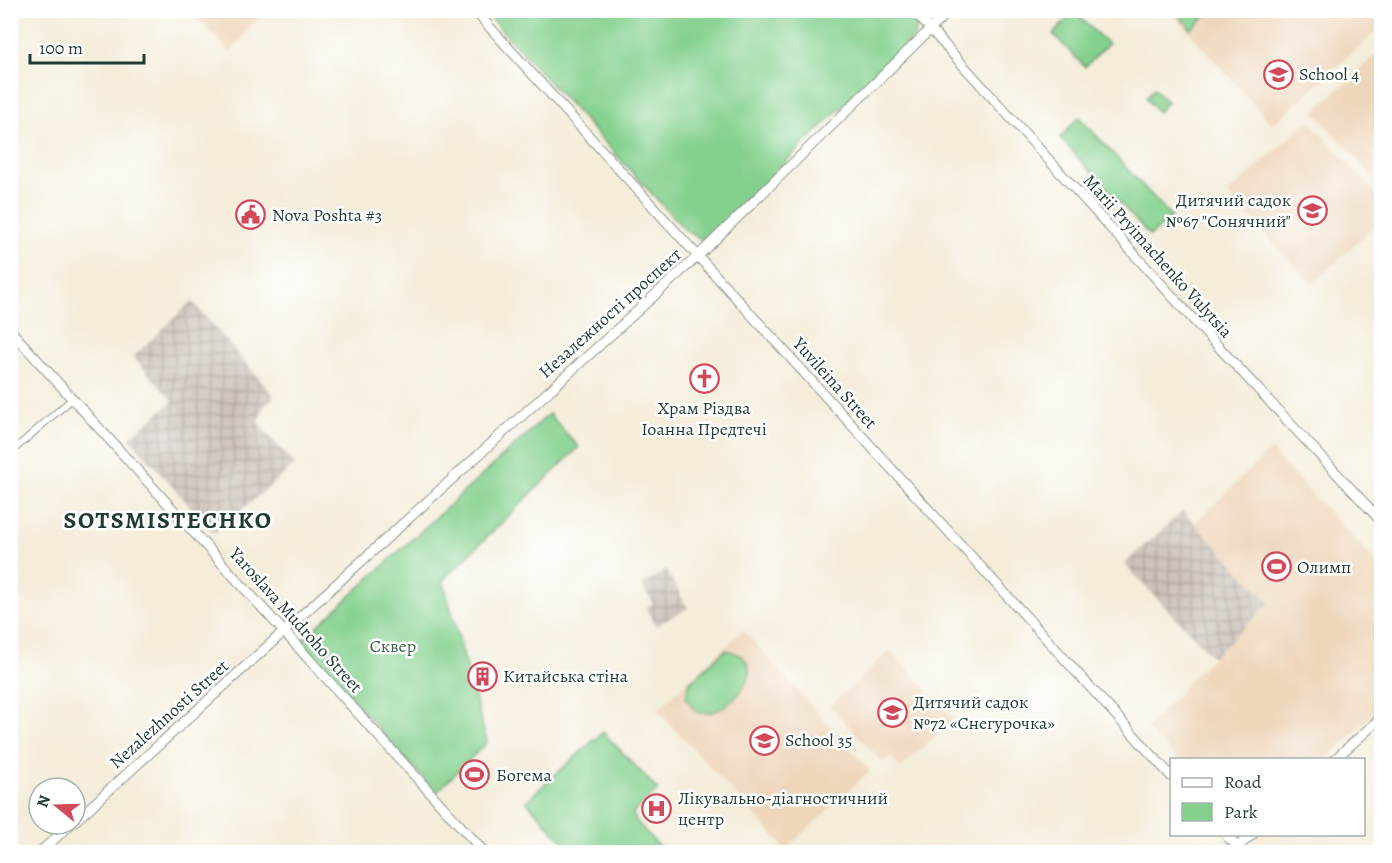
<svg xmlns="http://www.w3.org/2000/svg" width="1392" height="863" font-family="Alegreya,serif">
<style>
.built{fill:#eed6bb}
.industrial{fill:url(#industrial-grid)}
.green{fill:#84d08e;stroke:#528661;stroke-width:1.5}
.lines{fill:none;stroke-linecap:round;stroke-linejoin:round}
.street-casing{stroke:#8a9587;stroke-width:8}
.secondary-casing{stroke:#8a9587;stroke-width:11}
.street{stroke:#fff;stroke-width:6}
.secondary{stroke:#fff;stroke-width:9}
.labels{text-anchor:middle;stroke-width:5;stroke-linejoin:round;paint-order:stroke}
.poi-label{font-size:18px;fill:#1f3d34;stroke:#fff;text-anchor:start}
.street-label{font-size:18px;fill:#1f3d34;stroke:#fff}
.park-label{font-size:18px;fill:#38624a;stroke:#fff}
.district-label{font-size:24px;font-weight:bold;letter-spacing:1.5px;fill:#1f3d34;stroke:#fff}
</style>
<defs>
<pattern id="industrial-grid" width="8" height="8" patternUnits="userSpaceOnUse" patternTransform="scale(1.5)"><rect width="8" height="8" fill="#ccc2b9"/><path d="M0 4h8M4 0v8" fill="none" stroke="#a59f97"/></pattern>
</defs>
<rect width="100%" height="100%" fill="#fff"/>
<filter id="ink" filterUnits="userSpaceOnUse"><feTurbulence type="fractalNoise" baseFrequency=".0167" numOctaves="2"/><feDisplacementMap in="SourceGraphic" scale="12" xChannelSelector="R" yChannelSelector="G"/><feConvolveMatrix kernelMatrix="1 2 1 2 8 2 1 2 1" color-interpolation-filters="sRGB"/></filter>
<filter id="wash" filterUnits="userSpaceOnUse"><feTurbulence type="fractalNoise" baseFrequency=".008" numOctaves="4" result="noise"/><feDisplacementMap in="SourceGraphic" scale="24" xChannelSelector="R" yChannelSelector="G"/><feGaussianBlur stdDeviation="1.35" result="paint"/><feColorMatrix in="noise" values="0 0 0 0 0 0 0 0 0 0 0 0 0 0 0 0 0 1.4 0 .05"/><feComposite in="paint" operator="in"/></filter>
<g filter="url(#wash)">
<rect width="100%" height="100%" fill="#f4edda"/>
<path class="built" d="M191 11H263L230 53Z
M1170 11H1381V27L1274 123 1269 121Z
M1381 49V185L1314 112Z
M1308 120 1382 199 1381 220 1312 285 1228 194Z
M1270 450 1381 567V707L1326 759H1177L1146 728 1182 690 1186 683 1269 603 1195 523Z
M743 630 870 771 786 849 657 710Z
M890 650 954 719 901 768 890 757 883 763 830 706Z"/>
<path class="industrial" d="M192 301 274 396 264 406 258 423 295 465 214 533 129 438 173 401 133 357Z
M1183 511 1270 603 1213 657 1124 564Z
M666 570 688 608 656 626 646 608 653 604 642 585Z"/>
<path class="green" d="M905 11 913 19 917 28 914 36 705 241 686 231 484 11Z
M1175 11H1212L1191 29Z
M1074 12 1108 44 1085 67 1053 34Z
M1154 88 1167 102 1158 112 1146 98Z
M1079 117 1172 217 1150 236 1060 138Z
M549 414 579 447 443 580 487 742 436 793 301 641Z
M725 650C780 661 728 717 702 713 694 712 690 704 686 698L689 683Z
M603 732 658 790 633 813 636 821 664 852H573L526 801Z"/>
</g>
<g filter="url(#ink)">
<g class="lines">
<defs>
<path id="street" d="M10 453 73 398"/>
<path id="secondary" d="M474 10 1172 777
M913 10 1201 328 1382 522
M10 330 484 852
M1334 760 1382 717
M75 821 698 256 950 10
M1225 834 1242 852
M40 852 71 824
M1231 852 1253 834"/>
</defs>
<use href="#street" class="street-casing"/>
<use href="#secondary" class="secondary-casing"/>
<use href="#street" class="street"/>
<use href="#secondary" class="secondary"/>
</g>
</g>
<defs>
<symbol id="school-ring" viewBox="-11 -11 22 22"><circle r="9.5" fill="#fff" stroke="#d1495b" stroke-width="1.5"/><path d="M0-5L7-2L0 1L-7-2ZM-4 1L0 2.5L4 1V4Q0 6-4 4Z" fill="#d1495b"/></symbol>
<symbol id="civic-ring" viewBox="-11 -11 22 22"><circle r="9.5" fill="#fff" stroke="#d1495b" stroke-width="1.5"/><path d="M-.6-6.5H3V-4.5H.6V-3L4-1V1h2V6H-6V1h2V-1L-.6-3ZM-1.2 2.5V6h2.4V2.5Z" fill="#d1495b"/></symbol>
<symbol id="church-ring" viewBox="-11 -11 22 22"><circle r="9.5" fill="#fff" stroke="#d1495b" stroke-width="1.5"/><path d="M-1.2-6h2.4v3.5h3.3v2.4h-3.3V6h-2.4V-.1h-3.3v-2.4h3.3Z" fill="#d1495b"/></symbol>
<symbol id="stadium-ring" viewBox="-11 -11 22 22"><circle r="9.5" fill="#fff" stroke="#d1495b" stroke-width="1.5"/><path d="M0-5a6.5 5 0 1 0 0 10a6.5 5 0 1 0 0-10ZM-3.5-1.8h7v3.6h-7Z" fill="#d1495b"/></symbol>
<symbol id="building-ring" viewBox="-11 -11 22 22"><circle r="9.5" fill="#fff" stroke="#d1495b" stroke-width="1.5"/><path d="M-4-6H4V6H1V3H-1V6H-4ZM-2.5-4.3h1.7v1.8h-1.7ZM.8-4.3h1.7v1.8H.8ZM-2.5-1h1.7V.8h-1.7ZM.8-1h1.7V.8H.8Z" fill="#d1495b"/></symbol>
<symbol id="hospital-ring" viewBox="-11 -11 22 22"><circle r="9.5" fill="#fff" stroke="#d1495b" stroke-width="1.5"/><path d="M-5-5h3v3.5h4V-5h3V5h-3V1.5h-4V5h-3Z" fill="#d1495b"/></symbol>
</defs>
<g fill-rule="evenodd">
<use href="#school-ring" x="1262" y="58" width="33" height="33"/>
<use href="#school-ring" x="1296" y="194" width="33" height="33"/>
<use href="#civic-ring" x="234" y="198" width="33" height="33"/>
<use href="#church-ring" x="688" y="362" width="33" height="33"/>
<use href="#stadium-ring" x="1260" y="550" width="33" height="33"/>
<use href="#building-ring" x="466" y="660" width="33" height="33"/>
<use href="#school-ring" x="876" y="696" width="33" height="33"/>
<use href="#school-ring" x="748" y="724" width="33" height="33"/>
<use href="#stadium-ring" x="458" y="758" width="33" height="33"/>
<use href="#hospital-ring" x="640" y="792" width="33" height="33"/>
</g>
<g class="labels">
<g class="poi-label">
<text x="1299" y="80">School 4</text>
<text x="1291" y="206" text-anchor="end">Дитячий садок<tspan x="1291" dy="21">№67 "Сонячний"</tspan></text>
<text x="272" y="221">Nova Poshta #3</text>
<text x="704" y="414" text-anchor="middle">Храм Різдва<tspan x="704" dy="21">Іоанна Предтечі</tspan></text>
<text x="1297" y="573">Олимп</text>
<text x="503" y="682">Китайська стіна</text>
<text x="913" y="708">Дитячий садок<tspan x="913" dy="21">№72 «Снегурочка»</tspan></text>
<text x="785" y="746">School 35</text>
<text x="496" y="781">Богема</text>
<text x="678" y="804">Лікувально-діагностичний<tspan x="678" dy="21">центр</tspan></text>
</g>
<g class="street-label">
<text transform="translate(1158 256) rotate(48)" y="6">Marii Pryimachenko Vulytsia</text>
<text transform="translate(610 313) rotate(-42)" y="6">Незалежності проспект</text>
<text transform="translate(835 383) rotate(48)" y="6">Yuvileina Street</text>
<text transform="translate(296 620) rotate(48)" y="6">Yaroslava Mudroho Street</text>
<text transform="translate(169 714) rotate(-42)" y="6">Nezalezhnosti Street</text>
</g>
<g class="park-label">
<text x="393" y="652">Сквер</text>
</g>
<g class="district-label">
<text x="168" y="528">SOTSMISTECHKO</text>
</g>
</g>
<rect width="1392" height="863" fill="none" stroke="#fff" stroke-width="36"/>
<rect x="1170" y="758" width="195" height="78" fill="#ffffff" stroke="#a5b1ae" stroke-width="1.5"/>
<rect x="1182" y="778" width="30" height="9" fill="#ffffff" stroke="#a5b1ae" stroke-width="1.5"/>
<text x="1224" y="788" font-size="18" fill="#1f3d34">Road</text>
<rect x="1182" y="803" width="30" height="18" fill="#84d08e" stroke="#a5b1ae" stroke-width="1.5"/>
<text x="1224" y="818" font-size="18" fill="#1f3d34">Park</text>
<g transform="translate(57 806) rotate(289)"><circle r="28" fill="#ffffff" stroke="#a5b1ae" stroke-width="1.5"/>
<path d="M0-4.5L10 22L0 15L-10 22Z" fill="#d1495b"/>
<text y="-9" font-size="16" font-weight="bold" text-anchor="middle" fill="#1f3d34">N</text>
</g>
<path d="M30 54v9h114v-9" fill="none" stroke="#1f3d34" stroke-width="3"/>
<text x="39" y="54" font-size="18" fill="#1f3d34" stroke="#ffffff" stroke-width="4.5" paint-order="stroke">100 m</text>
</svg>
